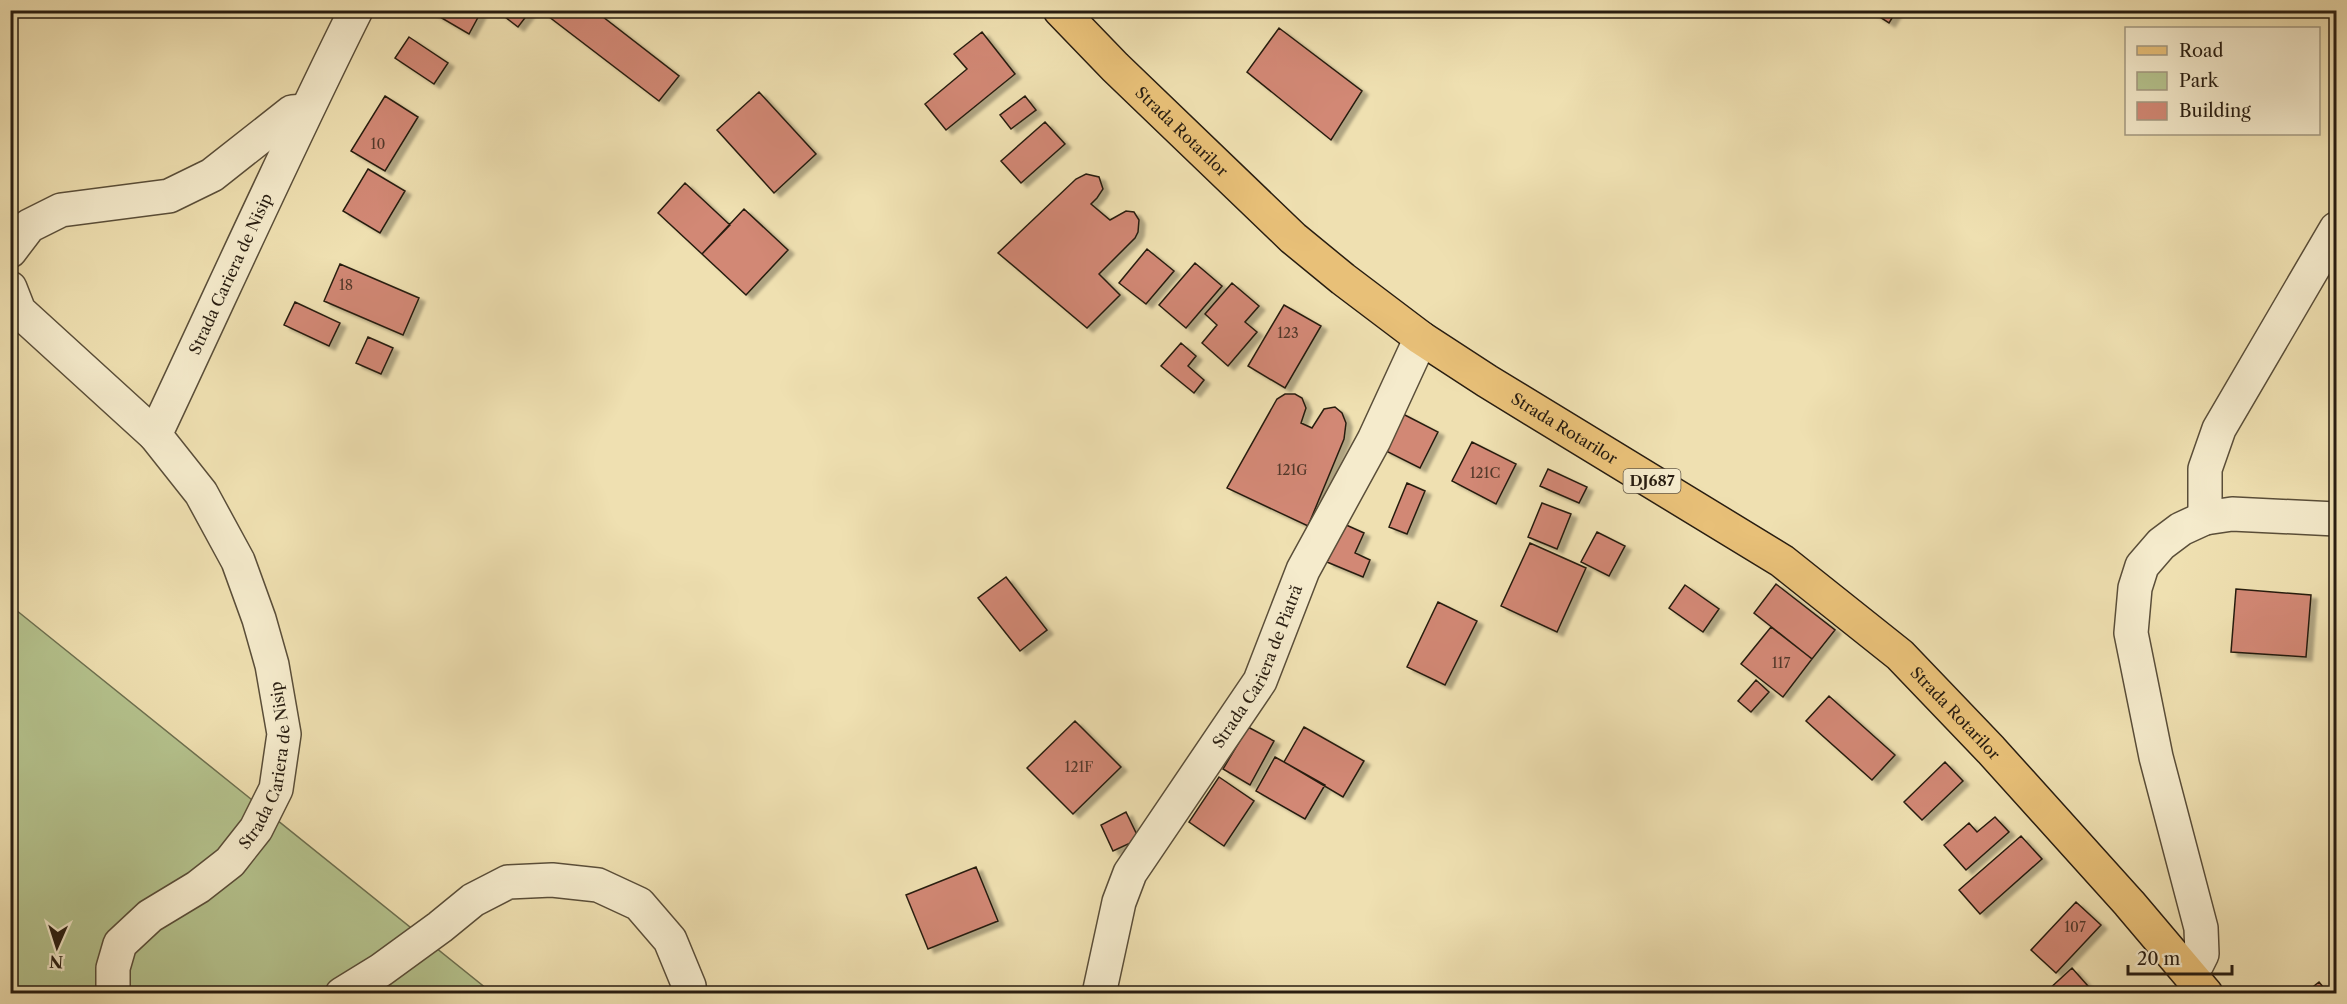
<svg xmlns="http://www.w3.org/2000/svg" width="2347" height="1004" font-family="'Libre Caslon Text',serif">
<style>
.green{fill:#b5c38e;stroke:#6e7050;stroke-width:1.5}
.building{fill:#d28875;stroke:#281d11;stroke-width:1.5;filter:url(#shadow)}
.lines{fill:none;stroke-linecap:round;stroke-linejoin:round}
.minor-casing{stroke:#5a4e39;stroke-width:36}
.major-casing{stroke:#281d11;stroke-width:36}
.minor{stroke:#f5ebcc;stroke-width:33}
.major{stroke:#e8c078;stroke-width:33}
.labels{text-anchor:middle;stroke-width:6;stroke-linejoin:round;paint-order:stroke}
.number-label{font-size:14px;fill:#52382a}
.shield{fill:#f5ebcc;stroke:#665b49;stroke-width:1.5}
.shield-label{font-size:15px;font-weight:bold;fill:#281d11}
.street-label{font-size:16px;fill:#281d11;stroke:#f5ebcc}
</style>
<defs>
<filter id="shadow"><feDropShadow dx="6" dy="4" stdDeviation="1.5" flood-color="#0004"/></filter>
</defs>
<rect width="100%" height="100%" fill="#efe0b1"/>
<filter id="stains"><feTurbulence type="fractalNoise" baseFrequency=".00333" numOctaves="4"/><feColorMatrix values="0 0 0 0 .2 0 0 0 0 .09 0 0 0 0 .02 0 0 0 .5 -.17"/></filter>
<radialGradient id="worn" r=".72"><stop offset=".6" stop-color="#630" stop-opacity="0"/><stop offset="1" stop-color="#630" stop-opacity=".3"/></radialGradient>
<path class="green" d="M11 606 492 993H11Z"/>
<path class="building" d="M428 10H482L469 34Z
M496 10H531L518 27Z
M545 10H594L679 76 659 101 544 13Z
M1869 10H1897L1889 23Z
M1279 28 1362 91 1331 140 1247 72Z
M982 32 1015 74 946 130 925 104 967 69 954 54Z
M409 37 448 63 434 84 395 58Z
M759 92 816 154 774 193 717 130Z
M385 96 418 117 385 171 351 151Z
M1025 96 1036 110 1011 129 1000 115Z
M1045 122 1065 144 1021 183 1001 161Z
M368 169 405 191 380 233 343 211Z
M1086 174 1099 177 1103 189 1097 198 1091 204 1110 220 1126 211 1134 212 1139 220 1138 232 1135 238 1099 274 1120 295 1087 328 998 253 1076 179Z
M685 183 730 225 702 254 658 213Z
M744 209 788 250 746 295 702 254Z
M1147 249 1174 271 1146 304 1119 283Z
M1195 263 1222 286 1186 328 1159 305Z
M340 264 419 298 403 335 324 301Z
M1232 283 1259 306 1245 322 1257 332 1228 366 1202 343 1217 325 1205 314Z
M295 302 340 323 329 346 284 325Z
M1284 305 1321 326 1285 388 1248 366Z
M368 337 393 348 381 374 356 363Z
M1181 343 1196 356 1188 366 1204 380 1194 393 1161 366Z
M1285 394H1295L1302 398 1306 408 1301 423 1312 428 1324 409 1335 407 1342 413 1346 423 1344 439 1308 526 1227 488 1277 399Z
M1401 413 1438 432 1420 468 1384 450Z
M1472 442 1516 464 1496 504 1452 481Z
M1548 469 1587 487 1579 503 1540 486Z
M1407 483 1425 491 1407 534 1389 527Z
M1542 503 1571 514 1557 549 1528 537Z
M1344 524 1364 533 1355 553 1370 560 1363 577 1327 562Z
M1597 532 1625 546 1609 576 1581 562Z
M1530 543 1586 568 1557 632 1501 606Z
M1006 577 1047 630 1020 651 978 598Z
M1776 584 1835 630 1812 659 1754 613Z
M1685 585 1719 609 1703 632 1669 608Z
M2236 589 2311 595 2306 657 2231 652Z
M1438 602 1477 621 1445 685 1407 667Z
M1771 627 1812 659 1783 697 1741 664Z
M1756 680 1769 692 1751 712 1738 701Z
M1829 696 1895 755 1872 780 1806 721Z
M1075 721 1121 767 1073 814 1027 768Z
M1248 727 1274 741 1250 785 1223 769Z
M1304 727 1364 761 1343 797 1284 762Z
M1275 757 1325 785 1305 819 1256 791Z
M1945 762 1963 781 1922 820 1904 802Z
M1219 777 1254 801 1224 846 1189 822Z
M1126 812 1139 839 1113 851 1101 825Z
M1995 817 2009 832 1966 870 1944 845 1969 823 1977 832Z
M2021 836 2042 859 1980 914 1959 890Z
M976 867 998 921 928 949 906 895Z
M2076 902 2101 925 2056 973 2031 950Z
M2072 968 2088 986 2080 994H2050L2047 991Z
M2319 982 2329 994H2304Z"/>
<g class="lines">
<defs>
<g id="minor">
<path d="M10 251 29 226 61 210 169 196 212 175 292 112 305 111"/>
<path d="M10 288 19 311 155 435"/>
<path d="M2205 518V469L2219 429 2336 229"/>
<path d="M2192 974 2202 954 2201 928 2156 757 2131 633 2135 588 2142 566 2161 544 2181 529 2205 518 2232 514 2336 519"/>
<path id="s1" d="M113 994V968L120 944 150 916 198 887 230 862 256 829 276 789 284 734 272 665 259 619 238 561 201 493 155 435C222 293 286 150 356 10"/>
<path d="M342 994 381 970 440 927 473 900 508 882 552 880 598 885 639 904 670 940 689 986 690 994"/>
<path id="s2" d="M1099 994 1119 902 1130 873 1260 681 1303 570 1374 440 1421 338"/>
</g>
<g id="major">
<path id="s3" d="M1060 10 1115 67 1293 238 1343 279 1421 338 1487 381 1782 561 1900 655 1991 750 2129 903 2206 994"/>
</g>
</defs>
<use href="#minor" class="minor-casing"/>
<use href="#major" class="major-casing"/>
<use href="#minor" class="minor"/>
<use href="#major" class="major"/>
</g>
<g class="labels">
<g class="number-label">
<text x="378" y="149">10</text>
<text x="346" y="290">18</text>
<text x="1288" y="338">123</text>
<text x="1292" y="475">121G</text>
<text x="1485" y="478">121C</text>
<text x="1781" y="668">117</text>
<text x="1079" y="772">121F</text>
<text x="2075" y="932">107</text>
</g>
<rect class="shield" x="1623.5" y="469" width="57" height="24" rx="4.5"/>
<g class="shield-label">
<text x="1652" y="486">DJ687</text>
</g>
<g class="street-label">
<text dy="6" stroke="none"><textPath href="#s3" startOffset="172">Strada Rotarilor</textPath></text>
<text dy="6" stroke="none"><textPath href="#s1" startOffset="840">Strada Cariera de Nisip</textPath></text>
<text dy="6" stroke="none"><textPath href="#s3" startOffset="658">Strada Rotarilor</textPath></text>
<text dy="6" stroke="none"><textPath href="#s2" startOffset="369">Strada Cariera de Piatră</textPath></text>
<text dy="6" stroke="none"><textPath href="#s3" startOffset="1144">Strada Rotarilor</textPath></text>
<text dy="6" stroke="none"><textPath href="#s1" startOffset="296">Strada Cariera de Nisip</textPath></text>
</g>
</g>
<rect width="2347" height="1004" fill="none" stroke="#efe0b1" stroke-width="36"/>
<rect x="12" y="12" width="2323" height="980" fill="none" stroke="#281d11" stroke-width="3"/>
<rect x="18" y="18" width="2311" height="968" fill="none" stroke="#281d11" stroke-width="1.5"/>
<rect x="2125" y="27" width="195" height="108" fill="#f5ebcc" stroke="#a39981" stroke-width="1.5"/>
<rect x="2137" y="46" width="30" height="9" fill="#e8c078" stroke="#a39981" stroke-width="1.5"/>
<text x="2179" y="57" font-size="18" fill="#281d11">Road</text>
<rect x="2137" y="72" width="30" height="18" fill="#b5c38e" stroke="#a39981" stroke-width="1.5"/>
<text x="2179" y="87" font-size="18" fill="#281d11">Park</text>
<rect x="2137" y="102" width="30" height="18" fill="#d28875" stroke="#a39981" stroke-width="1.5"/>
<text x="2179" y="117" font-size="18" fill="#281d11">Building</text>
<g transform="translate(57 947) rotate(183)" stroke="#f5ebcc" stroke-width="4.5" paint-order="stroke">
<path d="M0-4.5L10 22L0 15L-10 22Z" fill="#281d11"/>
<text y="-9" font-size="16" font-weight="bold" text-anchor="middle" fill="#281d11">N</text>
</g>
<path d="M2128 965v9h104v-9" fill="none" stroke="#281d11" stroke-width="3"/>
<text x="2137" y="965" font-size="18" fill="#281d11" stroke="#f5ebcc" stroke-width="4.5" paint-order="stroke">20 m</text>
<rect width="100%" height="100%" filter="url(#stains)"/>
<rect width="100%" height="100%" fill="url(#worn)"/>
</svg>
